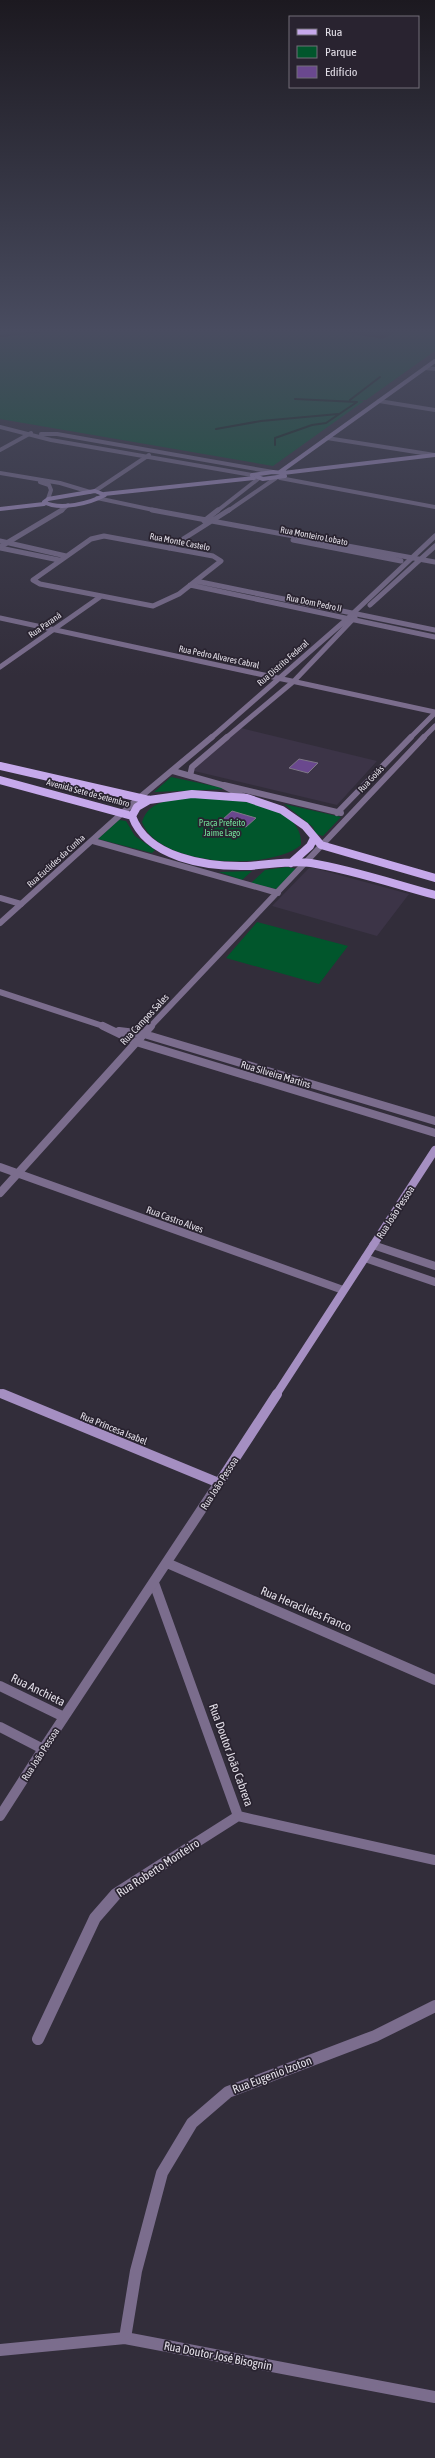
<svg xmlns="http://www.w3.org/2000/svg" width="435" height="2458" font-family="'Asap Condensed',sans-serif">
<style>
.built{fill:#3c3447}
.green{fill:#01562c}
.water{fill:#062111}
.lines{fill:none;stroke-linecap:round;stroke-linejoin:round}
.stream{stroke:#062111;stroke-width:2}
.building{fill:#6a488e;stroke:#7e7787}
.minor-far5{stroke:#7b6d8d;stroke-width:4}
.minor-far4{stroke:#7b6d8d;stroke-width:5}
.minor-far3{stroke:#7b6d8d;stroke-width:6}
.minor-far2{stroke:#7b6d8d;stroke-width:8}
.minor-far1{stroke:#7b6d8d;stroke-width:10}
.minor{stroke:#7b6d8d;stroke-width:12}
.tertiary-far3{stroke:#7b6d8d;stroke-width:4}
.tertiary-far2{stroke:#7b6d8d;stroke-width:5}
.tertiary-far1{stroke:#7b6d8d;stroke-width:6}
.tertiary{stroke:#7b6d8d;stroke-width:10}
.secondary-far2{stroke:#a58fc2;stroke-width:4}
.secondary-far1{stroke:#a58fc2;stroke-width:8}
.secondary{stroke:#a58fc2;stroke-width:10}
.primary{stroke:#c6a9eb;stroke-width:8}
.labels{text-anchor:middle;stroke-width:3.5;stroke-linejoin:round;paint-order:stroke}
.far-street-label{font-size:9px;fill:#e2dee7;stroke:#292330}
.far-park-label{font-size:9px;fill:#74e39b;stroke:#292330}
.street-label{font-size:10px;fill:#e2dee7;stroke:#292330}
.near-street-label{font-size:12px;fill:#e2dee7;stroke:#292330}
</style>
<rect width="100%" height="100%" fill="#322d3a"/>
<path class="built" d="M241 728 377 761 337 805 190 770Z
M310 867 409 894 377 936 272 906Z"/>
<path class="green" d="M0 332H432L435 333V351L366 400H359L364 401 273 466 0 419Z
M171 777 228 789 154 792Z
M190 797C221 798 304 800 301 845 269 872 157 866 142 822 149 800 171 800 190 797Z
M284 804 341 817 323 836 316 834 313 827Z
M119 820 126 821 135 836 155 850 152 853 98 839Z
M287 867 297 869 276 889 251 883 265 870Z
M252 871 242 880 219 872Z
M257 922 348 946 319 984 226 958Z"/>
<path class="water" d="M341 332H395L383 339Z"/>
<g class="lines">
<path class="stream" d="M0 336 38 332
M295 399 357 402
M350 400 380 377
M216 429 261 421 338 414
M275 445V438L312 425 326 423 357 402"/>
</g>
<path class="building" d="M299 759 318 763 308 773 289 768Z
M232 811 256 818 246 827 222 820Z"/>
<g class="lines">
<path class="minor-far5" d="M425 368 435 369
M379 401 435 410
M327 438 435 455
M0 450 31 433
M0 473 60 483 90 492
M40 482 49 485 51 490 48 499
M97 498 158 511
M217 511 258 479
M228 511 276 478"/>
<path class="minor-far4" d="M152 510 435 562
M204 521 218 510
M104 536 213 556 221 561 179 594 153 606 40 584 33 580 91 539Z
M293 540 401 561
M0 541 66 556
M0 548 59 560
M169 548 229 510
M196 581 435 630
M190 585 435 637
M0 667 100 597
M410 738 435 713
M423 738 435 726"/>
<path class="minor-far3" d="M224 785 341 813
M337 813 411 737
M93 841 278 893
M0 898 21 904
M0 992 106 1027
M150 1027 424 737"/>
<path class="minor-far2" d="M103 1026 136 1042 435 1133
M119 1031 144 1034 435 1121
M0 1167 343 1290
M0 1193 151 1026
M373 1245 435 1266
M365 1258 435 1282"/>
<path class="minor-far1" d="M154 1583 238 1816
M0 1816 43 1749
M238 1816 435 1860
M164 1863 238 1816"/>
<path class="minor" d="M38 2039 95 1918 116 1894 166 1862
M125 2338 136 2271 162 2173 192 2123 228 2092 375 2036 435 2006
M0 2350 125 2338 435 2397"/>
<path class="tertiary-far3" d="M0 427 51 440 252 475
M41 434H57L273 472
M280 478 435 507
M95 491 149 455
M61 511 68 505"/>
<path class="tertiary-far2" d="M0 547 62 510
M370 605 435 546
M0 618 435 712
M211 738 347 619 435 536
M226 738 294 681 355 617"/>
<path class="tertiary-far1" d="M173 771 222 785 247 798
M190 776 192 767 227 737
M0 923 139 798 212 737"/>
<path class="tertiary" d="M167 1563 435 1680
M0 1686 64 1717
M0 1727 43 1749 219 1483"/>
<path class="secondary-far2" d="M273 472 283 473 285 476 263 479 252 475Z
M280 472 435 361
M283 473 435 455
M95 491 105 495C90 503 60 511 44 502L48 499Z
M104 494 254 478
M0 509 44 504"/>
<path class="secondary-far1" d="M0 1393 5 1395
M276 1395 435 1150"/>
<path class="secondary" d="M3 1394 219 1483 277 1394"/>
<path class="primary" d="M0 766 149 800 192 794 247 798 282 810 305 826 321 845 435 878
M0 780 132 816
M132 816C147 858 207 867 247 866 269 865 290 860 311 863 353 870 394 884 435 895
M132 816 137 807 149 800
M291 863 310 846 314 838"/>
</g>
<linearGradient id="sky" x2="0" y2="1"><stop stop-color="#1c1920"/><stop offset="0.49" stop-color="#494c60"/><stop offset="1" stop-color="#494c60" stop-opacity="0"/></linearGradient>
<rect width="435" height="676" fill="url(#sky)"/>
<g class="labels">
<g class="far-street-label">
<text transform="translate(314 536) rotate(11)" y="3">Rua Monteiro Lobato</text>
<text transform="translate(180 542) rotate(11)" y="3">Rua Monte Castelo</text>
<text transform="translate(314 603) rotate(12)" y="3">Rua Dom Pedro II</text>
<text transform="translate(45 625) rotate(-35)" y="3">Rua Paraná</text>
<text transform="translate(219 657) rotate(12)" y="3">Rua Pedro Alvares Cabral</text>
<text transform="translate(283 663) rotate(-41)" y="3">Rua Distrito Federal</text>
<text transform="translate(371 779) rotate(-47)" y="3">Rua Goiás</text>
<text transform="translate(88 793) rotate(15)" y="3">Avenida Sete de Setembro</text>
<text transform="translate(56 861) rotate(-42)" y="3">Rua Euclides da Cunha</text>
</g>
<g class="far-park-label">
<text x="222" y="826">Praça Prefeito<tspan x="222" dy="10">Jaime Lago</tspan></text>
</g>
<g class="street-label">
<text transform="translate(144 1019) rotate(-47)" y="4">Rua Campos Sales</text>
<text transform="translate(276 1074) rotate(17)" y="4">Rua Silveira Martins</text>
<text transform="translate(395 1212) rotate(-57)" y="4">Rua João Pessoa</text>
<text transform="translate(175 1219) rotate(20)" y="4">Rua Castro Alves</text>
<text transform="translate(114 1428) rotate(22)" y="4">Rua Princesa Isabel</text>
<text transform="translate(219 1483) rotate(-57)" y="4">Rua João Pessoa</text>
<text transform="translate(40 1754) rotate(-57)" y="4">Rua João Pessoa</text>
</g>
<g class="near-street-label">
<text transform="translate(306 1609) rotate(23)" y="4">Rua Heraclides Franco</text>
<text transform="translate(38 1690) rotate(26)" y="4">Rua Anchieta</text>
<text transform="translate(231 1755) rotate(70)" y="4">Rua Doutor João Cabrera</text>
<text transform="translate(158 1868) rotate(-33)" y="4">Rua Roberto Monteiro</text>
<text transform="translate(272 2075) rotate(-21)" y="4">Rua Eugenio Izoton</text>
<text transform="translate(218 2356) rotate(11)" y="4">Rua Doutor José Bisognin</text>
</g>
</g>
<rect x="289" y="16" width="130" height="72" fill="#292330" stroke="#736e79"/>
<rect x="297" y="29" width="20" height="6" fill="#c6a9eb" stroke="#736e79"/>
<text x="325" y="36" font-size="12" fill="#e2dee7">Rua</text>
<rect x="297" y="46" width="20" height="12" fill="#01562c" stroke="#736e79"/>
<text x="325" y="56" font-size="12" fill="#e2dee7">Parque</text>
<rect x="297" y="66" width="20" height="12" fill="#6a488e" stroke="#736e79"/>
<text x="325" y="76" font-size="12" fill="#e2dee7">Edifício</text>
</svg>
